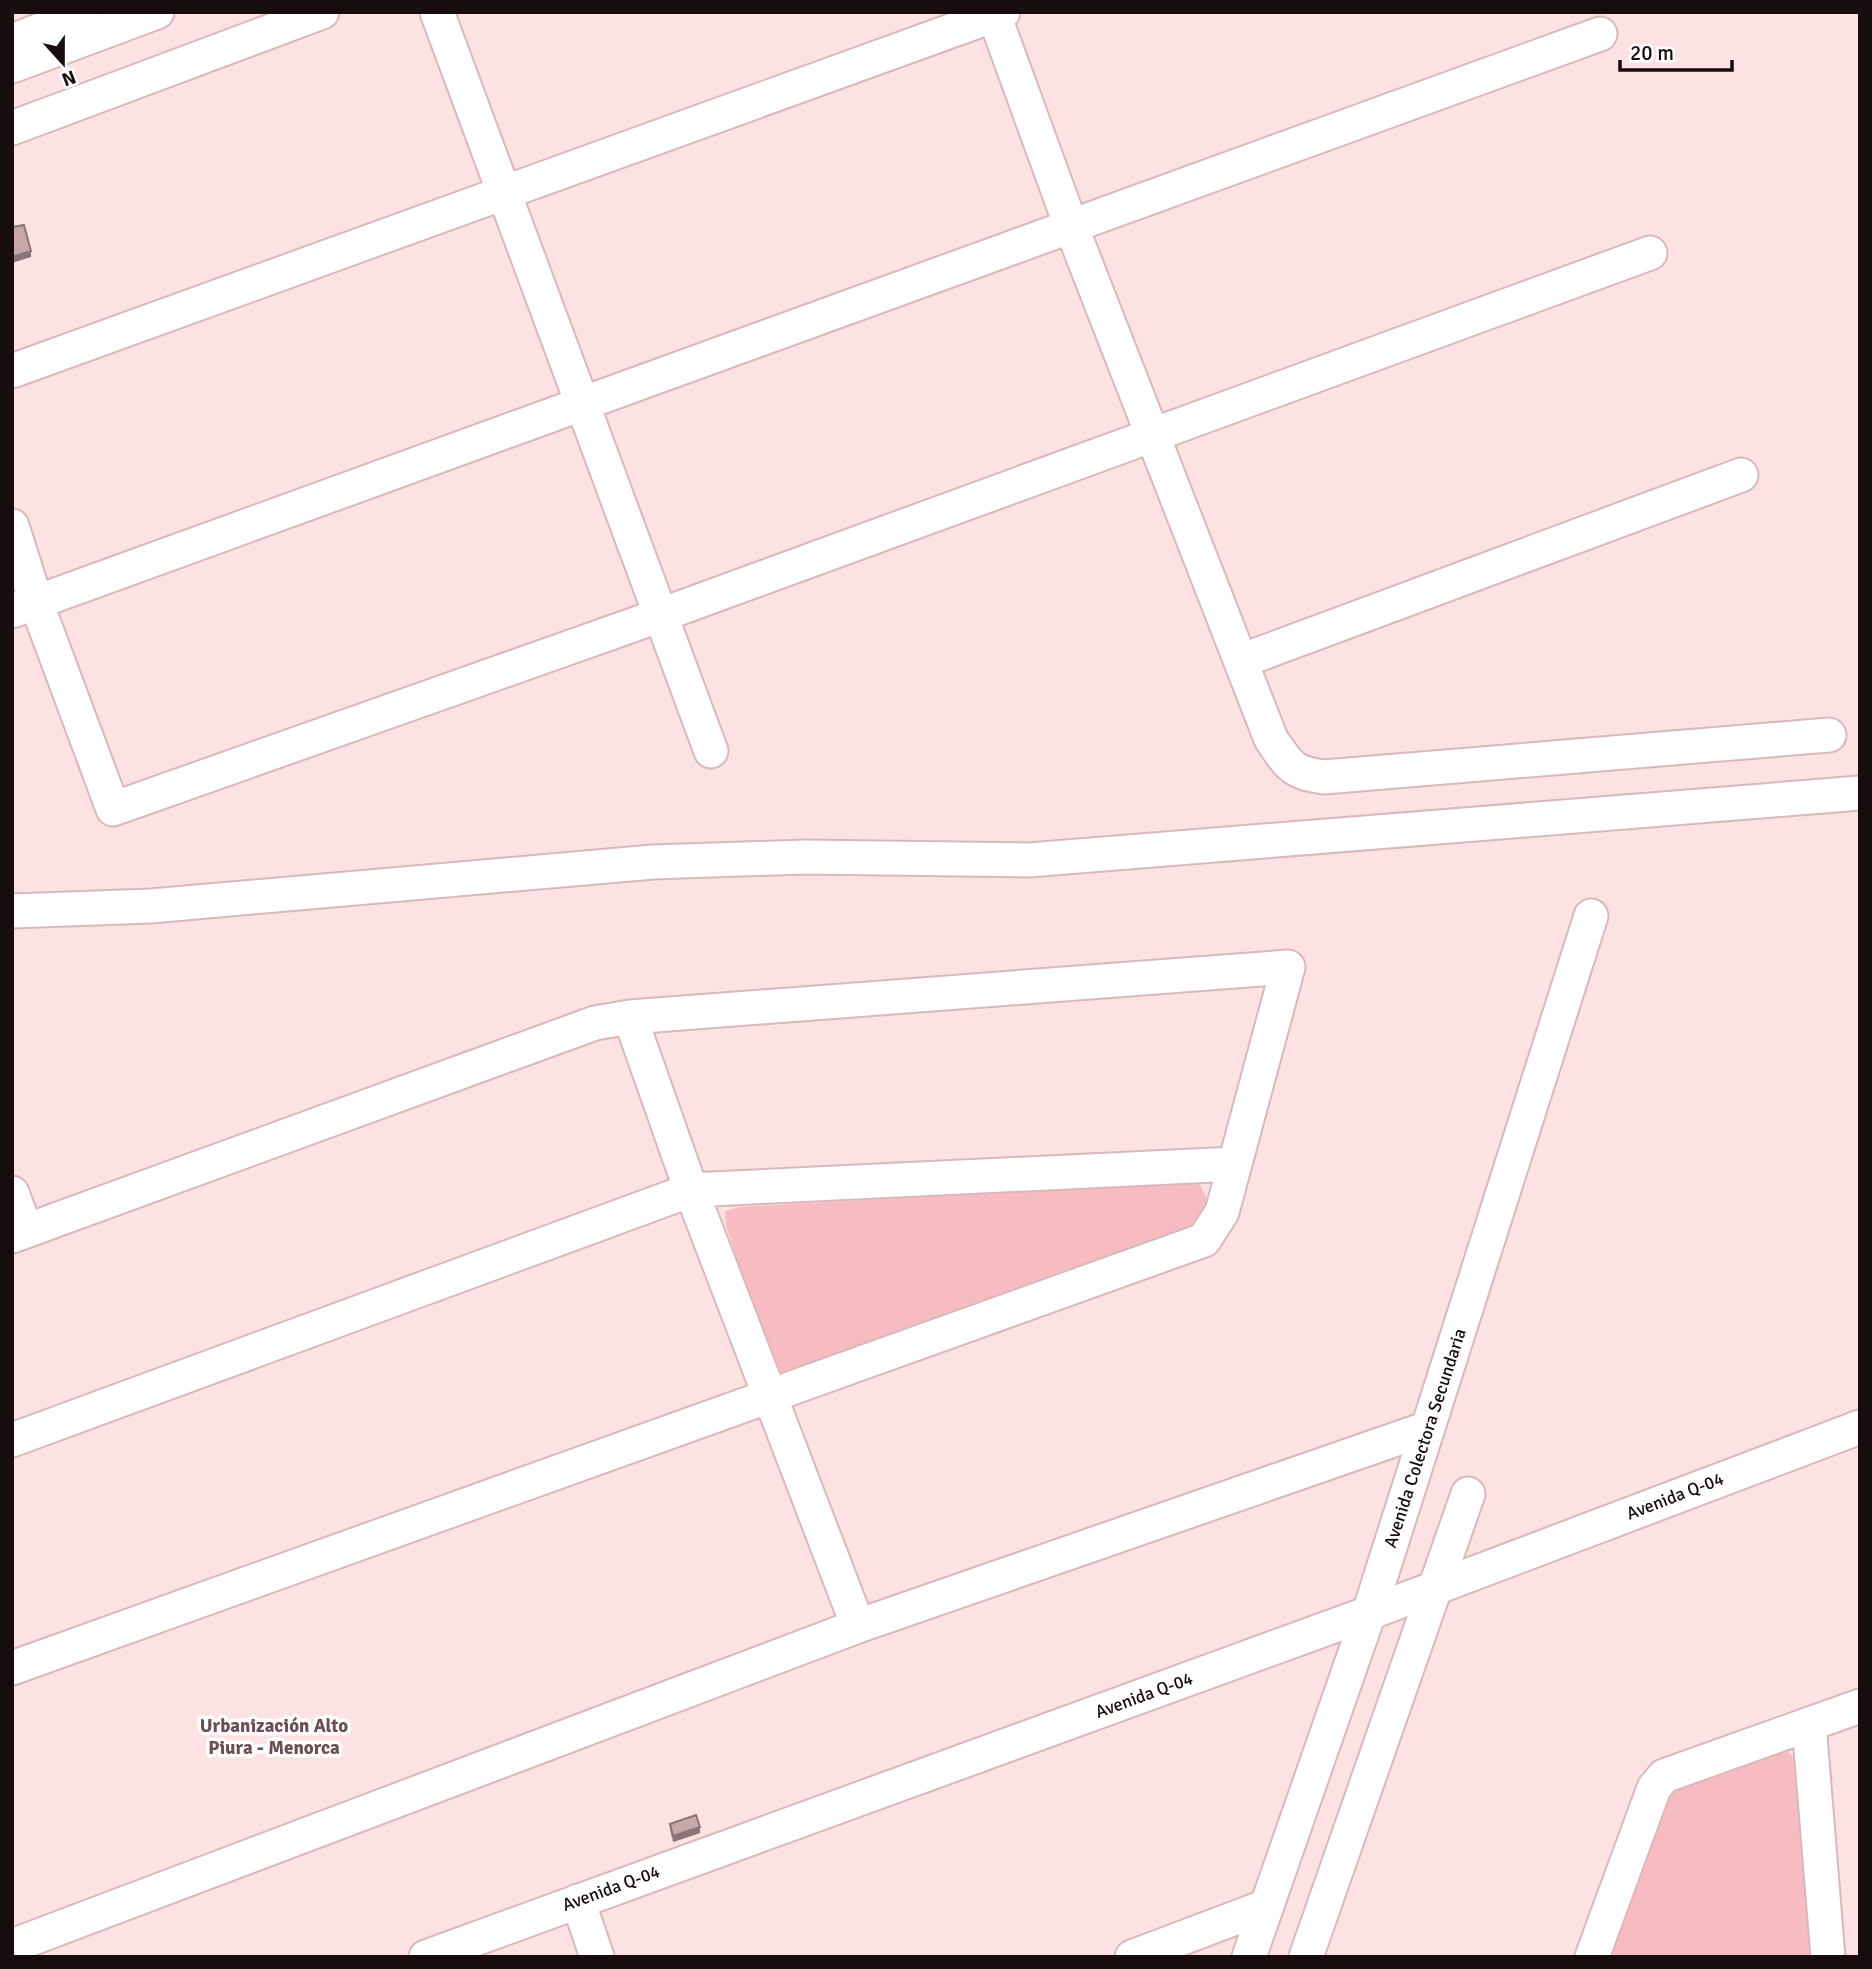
<svg xmlns="http://www.w3.org/2000/svg" width="1872" height="1969" font-family="Signika,sans-serif">
<style>
.green{fill:#f7bcc1}
.lines{fill:none;stroke-linecap:round;stroke-linejoin:round}
.minor-casing{stroke:#d9b8bb;stroke-width:37}
.minor{stroke:#fff;stroke-width:33}
.wall{fill:#ab9092}
.shaded-wall{fill:#8b7577}
.building{fill:#c7a7aa;stroke:#8b7577;stroke-width:2}
.labels{text-anchor:middle;stroke-width:7;stroke-linejoin:round;paint-order:stroke}
.street-label{font-size:18px;fill:#180d0e;stroke:#fff}
.neighbourhood-label{font-size:19px;font-weight:bold;fill:#6b4f52;stroke:#fff}
</style>
<rect width="100%" height="100%" fill="#fde2e4"/>
<path class="green" d="M1198 1181 1207 1199 1203 1216 1193 1229 788 1374 775 1371 770 1359 726 1226 725 1211 740 1207Z
M1785 1748 1800 1764 1810 1957H1607L1662 1799 1672 1789Z"/>
<g class="lines">
<defs>
<path id="minor" d="M437 12 711 751
M993 12 1071 226 1271 739C1289 765 1291 773 1324 777L1829 735
M12 41 86 12
M12 66 157 12
M12 128 322 12
M12 371 1003 12
M12 526 36 602 113 809 661 615 1650 253
M12 611 1600 34
M1241 661 1741 475
M12 911 151 906 653 862 805 857 1029 860 1860 793
M630 1017 691 1190 858 1626
M12 1193 26 1231
M12 1236 595 1023 630 1017 1288 967 1222 1212 1204 1240 12 1668
M12 1440 691 1190 1234 1164
M1809 1724 1828 1957
M578 1901 597 1957
M12 1946 858 1626 1428 1428
M426 1957 1369 1613 1860 1427
M1132 1957 1267 1906
M1249 1957 1369 1613 1591 916
M1306 1957 1468 1494
M1592 1957 1654 1788 1664 1776 1860 1706"/>
</defs>
<use href="#minor" class="minor-casing"/>
<use href="#minor" class="minor"/>
</g>
<path class="wall" d="M670 1824 700 1833 673 1842 670 1830Z"/>
<path class="shaded-wall" d="M31 251V257L12 263V257Z
M700 1827V1833L673 1842V1836Z"/>
<path class="building" d="M24 225 31 251 12 257V227Z
M696 1815 700 1827 673 1836 670 1824Z"/>
<g class="labels">
<g class="street-label">
<text transform="translate(1425 1438) rotate(-72)" y="6">Avenida Colectora Secundaria</text>
<text transform="translate(1675 1496) rotate(-21)" y="6">Avenida Q-04</text>
<text transform="translate(1144 1695) rotate(-20)" y="6">Avenida Q-04</text>
<text transform="translate(611 1888) rotate(-20)" y="6">Avenida Q-04</text>
</g>
<g class="neighbourhood-label">
<text x="274" y="1732">Urbanización Alto<tspan x="274" dy="22">Piura - Menorca</tspan></text>
</g>
</g>
<rect width="1872" height="1969" fill="none" stroke="#180d0e" stroke-width="28"/>
<g transform="translate(63 63) rotate(159)" stroke="#ffffff" stroke-width="5" paint-order="stroke">
<path d="M0-5L12 26L0 18L-12 26Z" fill="#180d0e"/>
<text y="-10" font-size="19" font-weight="bold" text-anchor="middle" fill="#180d0e">N</text>
</g>
<path d="M1620 60v10h112v-10" fill="none" stroke="#180d0e" stroke-width="3.5"/>
<text x="1630" y="60" font-size="21" fill="#180d0e" stroke="#ffffff" stroke-width="5" paint-order="stroke">20 m</text>
</svg>
